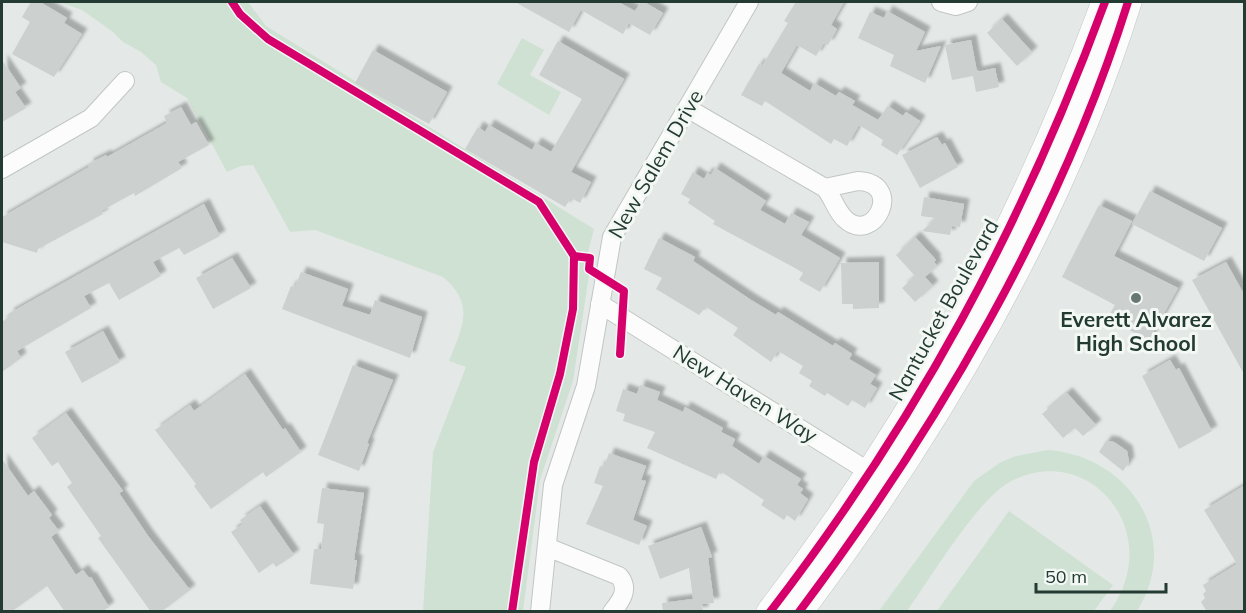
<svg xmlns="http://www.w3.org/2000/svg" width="1246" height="613" font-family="Mulish,sans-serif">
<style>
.green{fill:#cfe1d3}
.building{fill:#ccd0ce;filter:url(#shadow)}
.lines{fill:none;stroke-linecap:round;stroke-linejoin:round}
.street-casing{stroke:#c1c6c4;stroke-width:20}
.secondary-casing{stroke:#c0c7c4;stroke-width:28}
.street{stroke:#fbfcfb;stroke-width:18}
.secondary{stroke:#fbfcfb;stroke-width:27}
.cycleway-casing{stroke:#f3f8f5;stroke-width:11}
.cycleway{stroke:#d6006c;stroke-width:8}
.poi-dot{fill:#677872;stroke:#f3f8f5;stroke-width:2}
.labels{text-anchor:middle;stroke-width:6;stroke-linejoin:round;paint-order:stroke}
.street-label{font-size:21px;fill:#243b33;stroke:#f3f8f5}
.poi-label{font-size:21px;font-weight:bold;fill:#243b33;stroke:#f3f8f5}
</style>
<defs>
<filter id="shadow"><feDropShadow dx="5.5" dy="-5.5" stdDeviation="1.5" flood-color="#0004"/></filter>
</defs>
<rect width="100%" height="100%" fill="#e4e9e7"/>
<path class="green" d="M59 2H248L266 26 594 229 585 265 589 275 573 381 540 480 523 611H423L433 452 466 367 449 361C462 327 476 305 443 277L315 230 290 232 253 165 241 166 227 172 187 98 161 82 156 65 141 52 123 42 113 32 82 10Z
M522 38 544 50 530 75 561 92 549 115 497 84Z
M1048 450C1130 456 1183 538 1137 611H1110C1167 532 1088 438 1008 483 976 502 930 579 907 611H879L974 481 1001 462 1016 456Z
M1009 511 1113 585 1094 611H937Z"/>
<path class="building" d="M31 2H40L67 18 64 23 82 34 54 77 12 54 30 22 22 17Z
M515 2H618L635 11 641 2H644L663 13 650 35 629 23 623 34 581 10 569 32Z
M796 2H844L831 25 837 29 828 45 824 43 816 56 797 45 781 73 810 91 814 83 836 96 839 92 855 101 852 105 878 120 888 106 903 116 906 112 920 121 897 155 881 145 883 140 859 125 847 146 834 139 831 144 765 101 762 106 741 95 759 64 762 66 788 23 784 21Z
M887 11 925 32 916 51 941 46 925 83 890 66 894 55 858 38 870 12 884 18Z
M1002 19 1032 52 1017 66 987 33Z
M971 40 977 72 995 68 999 87 976 92 973 76 952 80 945 45Z
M558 41 624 79 571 172 591 182 580 203 571 198 565 207 465 149 478 127 485 132 489 125 532 150 536 143 551 152 582 99 539 75Z
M373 50 447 92 429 124 355 83Z
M2 60 21 88 15 92 26 108 2 122Z
M181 107 191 125 196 122 209 145 178 162 182 168 135 196 134 193 101 211 103 214 38 249 37 253 2 242V217L89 167 88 164 106 155 107 157 167 123 164 116Z
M937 137 942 145 945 143 958 167 920 188 902 155Z
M715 168 766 201 760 210 785 224 791 213 809 222 801 235 840 258 820 292 799 280 803 273 795 268 713 224 715 221 688 203 690 199 681 194 693 172 704 179 707 173 711 175Z
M1150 191 1222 228 1204 261 1132 224Z
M924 197 964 204 960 227 952 226 950 235 922 231 936 218 921 216Z
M204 204 220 236 184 255 179 248 153 262 161 276 119 300 109 283 84 296 91 308 17 351 21 358 2 372V322L10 316 8 314Z
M1099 205 1132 221 1114 256 1178 288 1149 340 1107 319 1115 305 1062 277Z
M915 237 936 260 934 262 937 266 925 277 933 286 915 302 902 288 915 276 896 255Z
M659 238 695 257 693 261 751 300 776 315 778 312 833 346 835 343 852 354 849 359 876 375 870 384 877 388 865 408 852 400 848 406 827 393 825 396 809 386 812 381 799 373 803 366 778 351 771 362 733 335 738 328 706 307 699 315 656 289 662 278 644 269Z
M232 258 251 288 213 309 196 278Z
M879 262V308L853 309V304H842L841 263Z
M1226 262 1245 296V376L1192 280Z
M301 272 348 289 342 306 370 315 375 300 422 317 410 358 282 309 291 286 295 287Z
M103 331 120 362 82 383 65 352Z
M1170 360 1176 370 1179 368 1212 431 1179 449 1142 376Z
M353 365 393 380 367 443 369 444 359 471 318 455Z
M245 374 283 430 285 428 301 452 266 477 263 472 211 509 194 486 196 484 155 430 190 405 194 411Z
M640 385 660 392 657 400 683 412 685 407 723 428 721 432 735 439 732 446 759 464 764 456 801 479 797 485 803 489 800 493 808 499 795 521 787 515 784 520 761 505 764 500 720 471 716 479 647 448 655 432 623 421 625 414 616 411 623 389 637 394Z
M1067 393 1096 425 1083 436 1075 428 1063 438 1042 414Z
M66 413 123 491 119 493 148 536 190 590 161 612H151L98 538 101 536 67 487 72 483 58 462 52 466 32 438Z
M1106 441 1114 442 1127 451 1129 462 1123 471 1099 452Z
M609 453 646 466 641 480 646 481 633 520 647 526 639 545 586 524 603 486 594 483 600 466 604 467Z
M2 459 28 496 34 491 52 515 49 518 59 531 51 537 76 575 83 570 89 578 91 577 109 607 102 612H65L47 586 11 612H2Z
M1245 485V612H1207L1201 602 1205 598 1203 594 1206 591 1203 585 1237 564 1204 510Z
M322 488 364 493 354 560H357L353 589 310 584 314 549H321L324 524 317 523Z
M260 506 294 555 276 567 273 563 259 573 231 532 243 524 240 520Z
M701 527 712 557 708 558 714 603 702 604 703 612H663L662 603 693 599 689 568 660 579 648 546Z"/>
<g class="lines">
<defs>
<path id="street" d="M941 2 956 6 968 2
M687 108 825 188
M2 169 91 118 125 81
M858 181C905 183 874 246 845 219 836 211 833 197 825 188Z
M600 304 879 478
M547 547 619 576C630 589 621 601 612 612
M540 612 553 485 586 386 612 237 749 2"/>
<path id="secondary" d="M770 612C917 421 1022 227 1105 2
M799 612C936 430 1060 219 1128 2"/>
</defs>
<use href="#street" class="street-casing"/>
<use href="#secondary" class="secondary-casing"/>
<use href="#street" class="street"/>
<use href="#secondary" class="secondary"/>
<defs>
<path id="cycleway" d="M232 2 240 14 268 39 539 202 574 256 573 309 560 374 534 462 512 612
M574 256 590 258 589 269 624 291 620 354
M770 612C917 421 1022 227 1105 2
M799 612C936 430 1060 219 1128 2"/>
</defs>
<use href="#cycleway" class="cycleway-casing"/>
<use href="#cycleway" class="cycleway"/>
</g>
<circle class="poi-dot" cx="1136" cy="298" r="6"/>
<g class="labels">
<g class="street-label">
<text transform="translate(656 164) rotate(-60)" y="7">New Salem Drive</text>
<text transform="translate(944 310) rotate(-61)" y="7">Nantucket Boulevard</text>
<text transform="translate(745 394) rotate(32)" y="7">New Haven Way</text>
</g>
<g class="poi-label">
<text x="1136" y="327">Everett Alvarez<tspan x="1136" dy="24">High School</tspan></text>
</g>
</g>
<rect width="1246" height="613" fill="none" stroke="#243b33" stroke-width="6"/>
<path d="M1036 583v9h130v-9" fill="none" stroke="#243b33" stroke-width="3"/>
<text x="1045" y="583" font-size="18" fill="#243b33" stroke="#f3f8f5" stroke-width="4.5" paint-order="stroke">50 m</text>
</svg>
